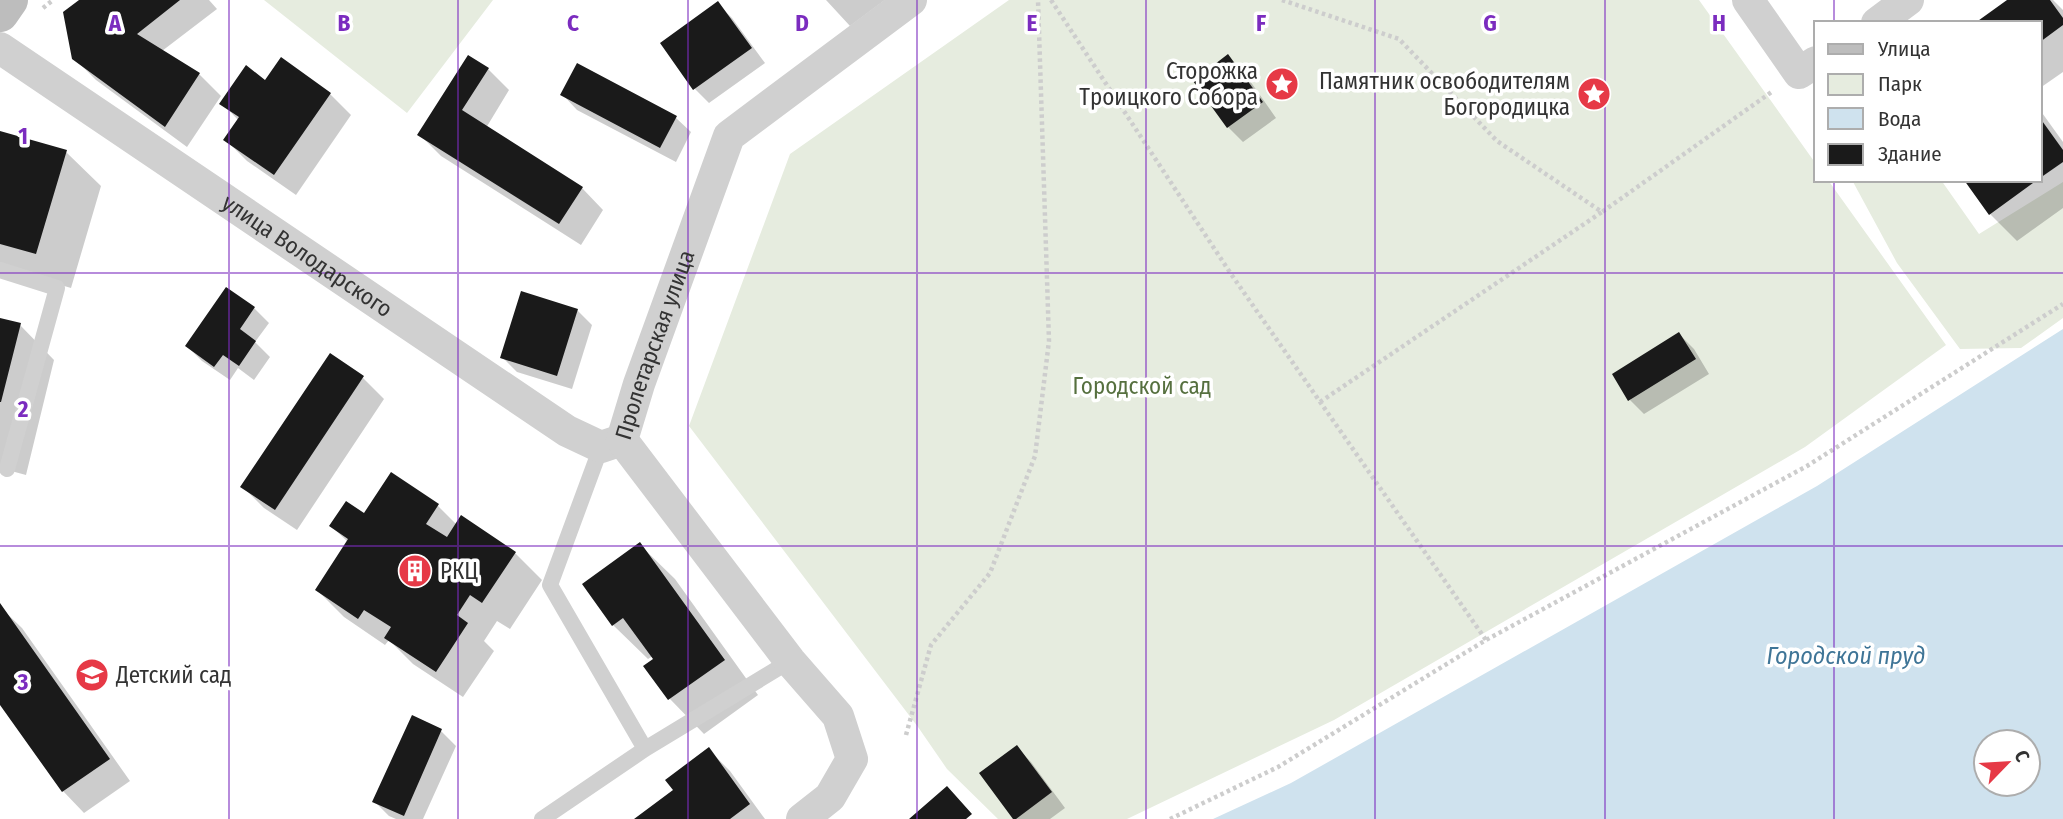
<svg xmlns="http://www.w3.org/2000/svg" width="2063" height="819" font-family="'Fira Sans Condensed',sans-serif">
<style>
.green{fill:#e6ecdf}
.water{fill:#cfe2ee;fill-rule:evenodd}
.shadow{fill:#0003}
.building{fill:#1a1a1a}
.lines{fill:none;stroke-linecap:round;stroke-linejoin:round}
.path{stroke:#cdcdcd;stroke-width:4.5;stroke-dasharray:3.5 3.5;stroke-linecap:butt}
.lane{stroke:#d0d0d0;stroke-width:16}
.street{stroke:#d0d0d0;stroke-width:32}
.secondary{stroke:#bdbdbd;stroke-width:38}
.grid{fill:none;stroke:#7b2cbf;stroke-width:2;stroke-opacity:0.55}
.labels{text-anchor:middle;stroke-width:7;stroke-linejoin:round;paint-order:stroke}
.poi-label{font-size:23px;fill:#333;stroke:#fff;text-anchor:end}
.street-label{font-size:23px;fill:#333;stroke:#fff}
.park-label{font-size:23px;fill:#56703f;stroke:#fff}
.water-label{font-size:24px;font-style:italic;fill:#3f7597;stroke:#fff}
.grid-label{font-size:23px;text-anchor:middle;font-weight:bold;fill:#7b2cbf;stroke:#fff;stroke-width:7;stroke-linejoin:round;paint-order:stroke}
</style>
<rect width="100%" height="100%" fill="#fff"/>
<path class="green" d="M264 0H493L407 113Z
M1009 0H1699L1816 164V180H1828L1946 345 1805 447 1334 720 1127 819H998L947 769 918 727 689 426 790 154Z
M1852 180H1941L1979 234 2063 182V318L2021 348 1960 349 1897 263Z"/>
<path class="water" d="M2063 329V819H1213L1291 783 1817 486ZM1986 742H2028V784H1986Z"/>
<path class="shadow" d="M82 0H209L217 9 162 51 199 74 221 96 187 147 96 80 74 58Z
M826 0H885L850 26Z
M2010 0H2053L2063 10V72L2040 88V23Z
M717 3 732 18 765 63 709 103 695 89 662 43Z
M1228 57 1243 71 1276 118 1243 142 1228 127 1195 81Z
M488 69 509 90 486 128 582 188 603 210 581 245 441 156 420 135Z
M266 82 330 94 351 115 296 195 247 161 226 140 239 121 222 103Z
M563 95 676 118 691 132 676 162 577 110Z
M2040 110 2063 142V208L2017 241 1990 214 1966 180H2040Z
M0 132 66 152 101 186 71 288 0 267Z
M254 308 269 323 255 342 270 357 254 380 238 368 230 380 202 361 187 346Z
M577 310 592 325 572 389 517 372 502 357Z
M0 320 20 325 54 360 26 475 0 468Z
M1679 334 1694 349 1709 374 1644 414 1630 400Z
M363 378 384 399 297 530 264 508 242 486Z
M438 506 457 525 515 553 542 580 510 629 497 621 484 641 494 651 463 697 413 664 389 640 385 645 344 617 317 590 348 542 331 526 364 515Z
M640 545 675 579 758 695 704 734 670 699 646 666 655 659 653 656 648 659 613 625Z
M0 607 22 628 130 781 84 813 63 791 0 702Z
M441 731 456 746 423 819H396L389 816 374 801Z
M1016 747 1031 762 1065 808 1050 819H1015Z
M709 750 730 771 765 819H637L675 791Z"/>
<path class="building" d="M79 0H180L137 34 200 73 165 127 72 59 63 12Z
M2007 0H2050L2063 18V25L2040 42V23H1975Z
M718 1 752 48 693 90 660 43Z
M1228 54 1263 102 1227 128 1193 81Z
M468 55 489 68 462 110 583 187 559 224 417 135Z
M281 57 331 93 274 175 223 140 239 117 219 104 246 65 265 80Z
M577 63 677 116 660 148 560 95Z
M2040 118 2063 150V162L2040 178Z
M0 131 67 150 36 254 0 244Z
M1964 180H2037L1989 215Z
M226 287 255 307 240 329 256 341 239 366 223 355 214 367 185 346Z
M521 291 578 309 557 376 500 358Z
M0 318 21 323 1 402H0Z
M1679 332 1696 359 1628 401 1612 374Z
M330 353 364 376 275 510 240 487Z
M391 472 439 504 426 524 447 537 461 515 516 552 482 603 470 595 457 615 468 623 436 672 384 638 391 627 364 610 358 619 315 590 348 539 329 526 346 501 364 513Z
M640 542 725 660 668 700 643 666 653 659 623 618 612 626 582 584Z
M0 603 110 759 62 792 0 705Z
M412 715 442 729 404 816 372 802Z
M1017 745 1052 792 1016 819H1013L979 773Z
M709 747 750 804 730 819H634L673 790 665 780Z
M947 786 972 814 966 819H909Z"/>
<g class="lines">
<path class="path" d="M1051 0 1231 274 1486 640
M1282 0 1399 39 1497 141 1602 212 1773 91
M43 8 53 0
M1320 402 1602 212
M906 735 931 645 990 573 1035 456 1049 341 1038 0
M1170 819 1278 767 1486 640 1807 466 2063 304"/>
<path class="lane" d="M0 270 57 288 7 469
M601 447 550 585 645 749
M542 819 645 749 790 661"/>
<g class="street">
<path d="M1748 0 1799 73 1816 62"/>
<path d="M1877 23 1908 0"/>
<path id="s1" d="M0 48 567 431 601 447 622 440"/>
<path id="s2" d="M802 819 830 797 852 759 838 716 790 661 622 440 639 384 729 136 911 0"/>
</g>
<path class="secondary" d="M0 13 9 0"/>
</g>
<path class="grid" d="M229 0V819M458 0V819M688 0V819M917 0V819M1146 0V819M1375 0V819M1605 0V819M1834 0V23M1834 180V819M0 273H2063M0 546H2063"/>
<defs>
<symbol id="sight-disc" viewBox="-11 -11 22 22"><circle r="9.5" fill="#e63946" stroke="#fff"/><path d="M0-6L1.8-2.2L6-1.7L2.9 1.2L3.7 5.4L0 3.3L-3.7 5.4L-2.9 1.2L-6-1.7L-1.8-2.2Z" fill="#fff"/></symbol>
<symbol id="building-disc" viewBox="-11 -11 22 22"><circle r="9.5" fill="#e63946" stroke="#fff"/><path d="M-4-6H4V6H1V3H-1V6H-4ZM-2.5-4.3h1.7v1.8h-1.7ZM.8-4.3h1.7v1.8H.8ZM-2.5-1h1.7V.8h-1.7ZM.8-1h1.7V.8H.8Z" fill="#fff"/></symbol>
<symbol id="school-disc" viewBox="-11 -11 22 22"><circle r="9.5" fill="#e63946" stroke="#fff"/><path d="M0-5L7-2L0 1L-7-2ZM-4 1L0 2.5L4 1V4Q0 6-4 4Z" fill="#fff"/></symbol>
</defs>
<g fill-rule="evenodd">
<use href="#sight-disc" x="1263" y="65" width="38" height="38"/>
<use href="#sight-disc" x="1575" y="75" width="38" height="38"/>
<use href="#building-disc" x="396" y="552" width="38" height="38"/>
<use href="#school-disc" x="73" y="656" width="38" height="38"/>
</g>
<g class="labels">
<g class="poi-label">
<text x="1258" y="79">Сторожка<tspan x="1258" dy="26">Троицкого Собора</tspan></text>
<text x="1570" y="89">Памятник освободителям<tspan x="1570" dy="26">Богородицка</tspan></text>
<text x="440" y="579" text-anchor="start">РКЦ</text>
<text x="116" y="683" text-anchor="start">Детский сад</text>
</g>
<g class="street-label">
<text dy="8" stroke="none"><textPath href="#s1" startOffset="371">улица Володарского</textPath></text>
<text dy="8" stroke="none"><textPath href="#s2" startOffset="576">Пролетарская улица</textPath></text>
</g>
<g class="park-label">
<text x="1142" y="394">Городской сад</text>
</g>
<g class="water-label">
<text x="1846" y="664">Городской пруд</text>
</g>
</g>
<g class="grid-label">
<text x="115" y="31">A</text>
<text x="344" y="31">B</text>
<text x="573" y="31">C</text>
<text x="802" y="31">D</text>
<text x="1032" y="31">E</text>
<text x="1261" y="31">F</text>
<text x="1490" y="31">G</text>
<text x="1719" y="31">H</text>
<text x="23" y="144">1</text>
<text x="23" y="417">2</text>
<text x="23" y="690">3</text>
</g>
<rect x="1814" y="21" width="228" height="161" fill="#ffffff" stroke="#adadad" stroke-width="2"/>
<rect x="1828" y="44" width="35" height="10" fill="#bdbdbd" stroke="#adadad" stroke-width="2"/>
<text x="1878" y="56" font-size="21" fill="#333333">Улица</text>
<rect x="1828" y="74" width="35" height="21" fill="#e6ecdf" stroke="#adadad" stroke-width="2"/>
<text x="1878" y="91" font-size="21" fill="#333333">Парк</text>
<rect x="1828" y="108" width="35" height="21" fill="#cfe2ee" stroke="#adadad" stroke-width="2"/>
<text x="1878" y="126" font-size="21" fill="#333333">Вода</text>
<rect x="1828" y="144" width="35" height="21" fill="#1a1a1a" stroke="#adadad" stroke-width="2"/>
<text x="1878" y="161" font-size="21" fill="#333333">Здание</text>
<g transform="translate(2007 763) rotate(65)"><circle r="33" fill="#ffffff" stroke="#adadad" stroke-width="2"/>
<path d="M0-5L12 26L0 18L-12 26Z" fill="#e63946"/>
<text y="-10" font-size="19" font-weight="bold" text-anchor="middle" fill="#333333">С</text>
</g>
</svg>
